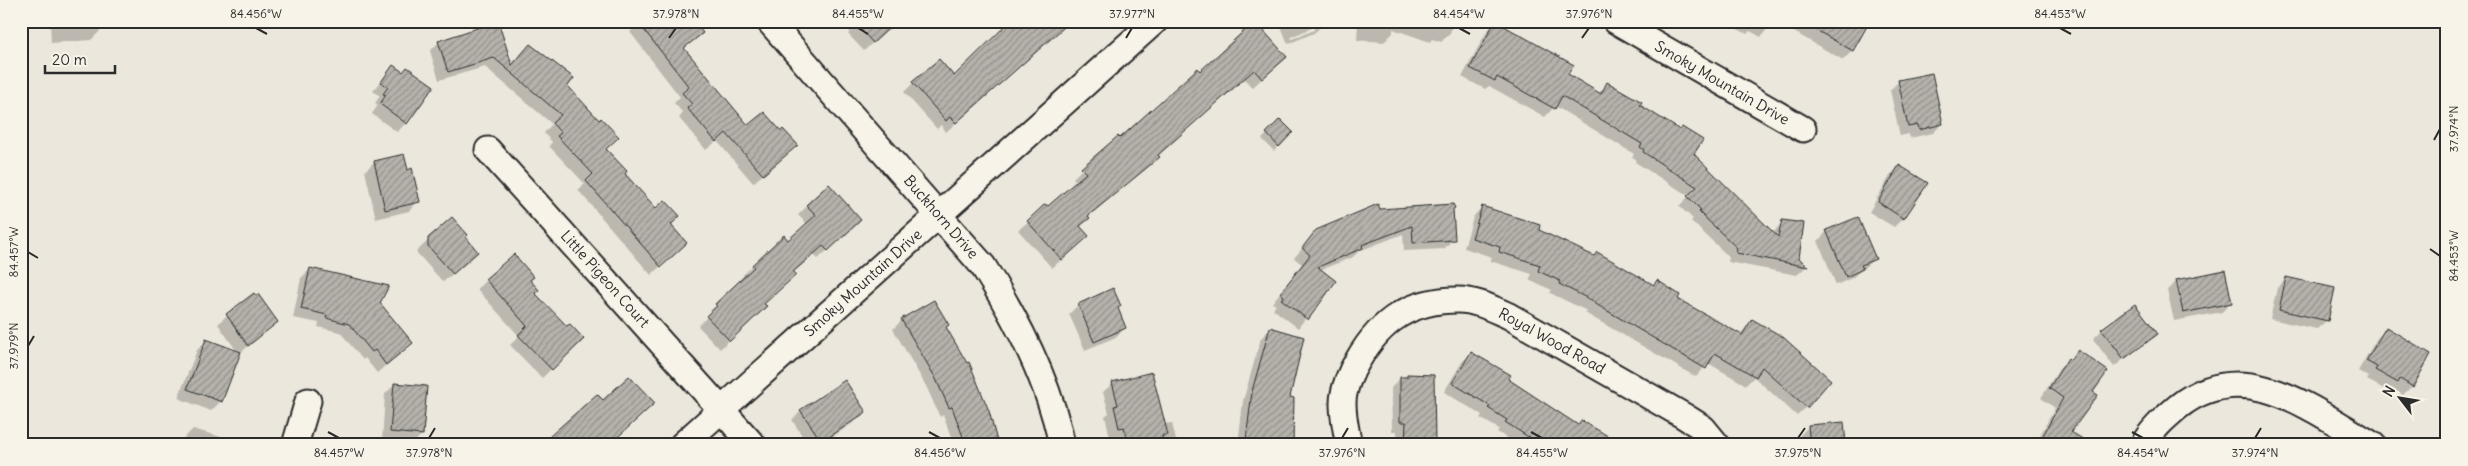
<svg xmlns="http://www.w3.org/2000/svg" width="2468" height="466" font-family="Delius,sans-serif">
<style>
.shadow{fill:#0003;fill-rule:evenodd}
.building{fill:url(#building-hatch);stroke:#2b2b2b}
.lines{fill:none;stroke-linecap:round;stroke-linejoin:round}
.minor-casing{stroke:#2b2b2b;stroke-width:29}
.minor{stroke:#f7f3e8;stroke-width:25}
.ticks{fill:none;stroke:#2b2b2b;stroke-width:2}
.labels{text-anchor:middle;stroke-width:5;stroke-linejoin:round;paint-order:stroke}
.street-label{font-size:15px;fill:#2b2b2b;stroke:#f7f3e8}
.neatline{fill:none;stroke:#2b2b2b;stroke-width:2}
.ticks-label{font-size:12px;text-anchor:middle;fill:#2b2b2b}
</style>
<defs>
<pattern id="building-hatch" width="6" height="6" patternUnits="userSpaceOnUse" patternTransform="scale(1.25)"><rect width="6" height="6" fill="#b5b2ab"/><path d="M-1 1l2-2M0 6l6-6M5 7l2-2" fill="none" stroke="#93918b"/></pattern>
</defs>
<rect width="100%" height="100%" fill="#ebe7dd"/>
<filter id="ink" filterUnits="userSpaceOnUse"><feTurbulence type="fractalNoise" baseFrequency=".02" numOctaves="2"/><feDisplacementMap in="SourceGraphic" scale="10" xChannelSelector="R" yChannelSelector="G"/><feConvolveMatrix kernelMatrix="1 2 1 2 8 2 1 2 1" color-interpolation-filters="sRGB"/></filter>
<g filter="url(#ink)">
<path class="shadow" d="M50 21H99L100 31 91 40 51 43Z
M641 21 702 33 683 49 748 127 780 133 787 154 753 183 717 141 706 150 679 118 683 113 674 103 680 97 630 32Z
M840 21H896L864 51 848 34 850 32Z
M1279 21H1327L1314 33 1288 44ZM1314 27V30L1292 39 1291 37Z
M1344 21H1354L1344 25Z
M1358 21H1454L1450 33 1441 42 1432 39 1430 42 1393 29V33L1384 42 1357 40Z
M1727 21H1773L1761 37 1750 31 1747 34 1726 23Z
M1775 21H1869L1852 51 1843 60Z
M1496 22 1567 75 1599 93 1608 84 1638 105 1692 154 1773 233 1783 221 1797 258 1806 267 1797 275 1728 262 1729 257 1691 221 1693 219 1679 206 1689 196 1635 162 1636 159 1632 157 1634 154 1555 106 1545 117 1489 86 1485 89 1462 77 1487 31Z
M497 23 511 66 530 45 573 79 567 86 605 149 669 225 676 252 651 275 578 190 585 184 549 146 552 142 544 133 552 124 485 67 439 80 430 51 439 42Z
M1066 25 946 132 941 125 937 129 904 92 913 83 954 78Z
M1286 57 1252 88 1244 78 1087 217 1079 227 1078 245 1052 268 1018 230 1077 182 1073 178 1082 169 1200 73Z
M393 67 406 123 397 132 372 114 378 105 375 103 380 96 373 91Z
M1899 81 1942 124 1933 133 1910 138 1909 134 1900 136 1890 90Z
M1280 121 1291 132 1274 151 1262 139Z
M374 162 418 201 409 211 376 219 365 171Z
M1899 166 1903 218 1894 227 1869 212 1890 176Z
M807 206 851 229 818 259 813 254 792 273 763 304 765 306 720 349 698 326 709 315 707 314 746 277 743 275 752 266 783 237 788 242 807 224 798 215Z
M1453 206V239L1444 249 1404 251 1403 234 1359 251 1353 257 1320 270 1334 281 1298 328 1273 309 1276 305 1272 303 1302 264 1294 258 1316 232 1379 210Z
M1482 207 1537 230 1653 285 1657 282 1676 299 1740 335 1752 320 1806 407 1797 416 1754 377 1746 385 1708 363 1696 377 1585 313 1587 311 1550 293 1552 290 1529 280 1532 274 1490 261 1492 257 1464 248 1473 217Z
M452 218 464 237 468 261 443 282 416 252Z
M1827 231 1874 259 1852 278 1836 285 1818 241Z
M310 269 379 303 411 343 377 373 365 358 363 360 340 332 318 327 319 323 293 318 301 278Z
M2286 279 2327 320 2317 329 2270 319 2277 288Z
M486 280H529L534 293 567 328 582 339 542 378 510 345 519 336 477 289Z
M2177 281 2231 302 2222 312 2174 321 2167 290Z
M1078 305 1117 309 1125 328 1116 337 1085 350 1069 314Z
M227 315 277 322 239 354 220 402 211 411 178 398 197 350 206 341 238 353 218 324Z
M902 320 945 327 997 445H954L943 415 940 417 926 386 893 329Z
M1270 329 1289 398 1291 445H1238L1243 401 1261 338Z
M2386 329 2412 386 2403 395 2391 388 2388 391 2367 380 2369 377 2358 371 2377 338Z
M2102 330 2156 334 2114 367 2093 339Z
M2078 351 2091 392 2069 433 2078 445H2032L2038 439 2055 408 2041 398 2059 369Z
M1471 353 1507 380 1577 426 1581 422 1621 445H1518L1497 432 1499 429 1480 418 1482 415 1444 392 1462 362Z
M1407 376 1434 443 1438 445H1397V431H1392L1391 388 1400 378Z
M1113 383 1164 424 1172 423 1177 445H1118L1115 435 1110 437 1105 416 1109 413 1103 392Z
M394 385 422 434 413 444 382 441 385 394Z
M801 411 865 412 856 421 820 445H808L792 420Z
M1809 426 1844 445H1800V435Z
M193 429 236 441 235 445H182L184 438Z
M372 438 381 445H366Z
M2236 441 2243 445H2232Z"/>
<path class="building" d="M498 21 512 65 530 44 574 78 568 86 599 120 601 118 619 137 606 149 627 171 625 174 656 208 665 200 680 216 671 225 687 243 661 267 586 181 593 174 557 136 561 133 552 123 561 115 494 58 448 72 438 41Z
M637 21H694L703 33 684 48 748 125 764 112 781 131 783 129 798 145 763 175 726 133 716 142 687 108 692 104 682 93 689 87Z
M853 21H897L873 43Z
M1010 21H1071L956 123 950 117 946 121 912 82 939 59 954 76Z
M1255 21 1287 57 1262 79 1254 70 1158 155 1160 157 1088 216 1090 218 1080 226 1089 236 1062 260 1027 221 1045 204 1048 206 1086 173 1081 168 1118 136 1120 138 1170 93 1198 68 1200 71Z
M1495 21 1574 65 1568 74 1601 94 1607 82 1642 102 1640 105 1680 130 1682 127 1703 140 1694 154 1778 237 1782 220 1804 223 1799 258 1808 267 1736 253 1737 248 1699 212 1701 210 1687 196 1697 187 1643 152 1644 150 1640 147 1642 144 1562 96 1555 109 1497 77 1495 81 1470 68Z
M1800 21H1870L1853 51Z
M393 65 403 72 407 67 434 86 407 124 380 104 386 95 383 94 388 87 381 82Z
M1932 73 1943 124 1919 130 1918 125 1908 127 1898 80Z
M1280 119 1293 132 1279 147 1266 133Z
M404 154 408 170 412 168 420 202 385 210 374 161Z
M1899 165 1928 183 1904 219 1878 202Z
M829 184 861 220 828 251 823 246 793 272 796 275 764 304 767 306 730 341 706 316 717 306 715 304 754 267 752 265 784 235 788 240 816 215 806 205Z
M1378 204 1380 209 1453 204 1455 208 1453 209 1455 240 1413 243 1412 226 1362 245 1363 248 1318 267 1336 281 1308 320 1281 299 1284 296 1280 293 1310 255 1302 248 1316 230Z
M1482 206 1540 225 1539 230 1594 256 1597 252 1654 285 1657 280 1680 295 1678 299 1742 335 1752 319 1783 337 1831 380 1807 408 1762 367 1756 377 1715 353 1706 369 1594 303 1595 302 1559 284 1560 281 1538 271 1540 265 1499 252 1500 247 1472 238Z
M452 217 468 235 466 237 478 252 453 274 428 246V238Z
M1858 217 1876 259 1861 265 1863 269 1846 277 1826 230Z
M514 254 534 277 530 280 539 290 535 293 567 326 570 324 584 339 552 370 518 335 527 326 485 279Z
M310 268 389 286 380 303 413 343 386 365 375 350 372 352 349 324 326 318 327 315 301 309Z
M2225 270 2232 303 2183 313 2176 280Z
M2286 277 2335 288 2328 321 2279 310Z
M1113 288 1121 306 1118 308 1126 328 1094 342 1078 304Z
M254 293 256 296 258 294 278 322 248 346 226 314Z
M934 300 949 325 946 327 967 363 969 362 989 411 998 445H966L952 407 949 408 935 377 901 319Z
M2135 304 2158 334 2124 359 2101 329Z
M1270 327 1304 337 1290 397 1294 398 1293 445 1246 440 1252 391Z
M2386 327 2431 354 2413 387 2400 379 2398 383 2375 370 2377 367 2366 361Z
M206 339 241 352 222 402 187 389Z
M2078 350 2108 371 2093 392 2098 395 2071 432 2093 445H2038L2063 398 2049 388 2068 358 2070 360Z
M1471 352 1511 375 1508 379 1578 425 1581 420 1623 445H1542L1530 438 1505 422 1507 420 1488 408 1490 406 1452 383Z
M1152 372 1168 435 1162 436 1164 445H1129L1124 427 1119 428 1114 406 1118 405 1112 382Z
M1407 374 1434 375 1435 445H1405L1406 422H1400V377H1407Z
M629 376 655 403 609 445H540L597 394 603 400Z
M845 380 866 412 822 442 800 410Z
M394 383 427 386 423 435 390 432Z
M1844 422 1846 445H1810L1808 425Z"/>
<g class="lines">
<defs>
<path id="minor" d="M769 21 983 266C1018 321 1049 381 1062 445
M1616 21 1803 129
M488 150 753 445
M295 445 308 401
M682 445 1155 21
M1349 445C1346 431 1343 417 1343 403 1343 389 1351 371 1358 360 1381 320 1411 300 1458 300 1476 300 1493 309 1509 316L1684 416 1703 428 1717 445
M2143 445C2152 429 2165 418 2179 406 2245 354 2314 411 2373 445"/>
</defs>
<use href="#minor" class="minor-casing"/>
<use href="#minor" class="minor"/>
</g>
</g>
<path class="ticks" d="M256 28 267 34M858 28 868 34M1459 28 1470 34M2060 28 2071 34M669 38 676 28M1126 38 1132 28M1582 38 1589 28M2434 140 2440 129M2430 249 2440 256M28 252 38 258M28 346 34 336M328 432 339 438M929 432 940 438M1531 432 1542 438M2132 432 2143 438M429 438 435 428M1342 438 1348 428M1798 438 1805 428M2255 438 2261 428"/>
<g class="labels">
<g class="street-label">
<text transform="translate(1722 83) rotate(30)" y="5">Smoky Mountain Drive</text>
<text transform="translate(941 217) rotate(49)" y="5">Buckhorn Drive</text>
<text transform="translate(605 279) rotate(48)" y="5">Little Pigeon Court</text>
<text transform="translate(863 283) rotate(-42)" y="5">Smoky Mountain Drive</text>
<text transform="translate(1552 341) rotate(29)" y="5">Royal Wood Road</text>
</g>
</g>
<rect width="2468" height="466" fill="none" stroke="#f7f3e8" stroke-width="55"/>
<g transform="translate(2400 398) rotate(301)" stroke="#f7f3e8" stroke-width="4" paint-order="stroke">
<path d="M0-4L9 19L0 12L-9 19Z" fill="#2b2b2b"/>
<text y="-8" font-size="14" font-weight="bold" text-anchor="middle" fill="#2b2b2b">N</text>
</g>
<path d="M45 65v8h70v-8" fill="none" stroke="#2b2b2b" stroke-width="2.5"/>
<text x="52" y="65" font-size="15" fill="#2b2b2b" stroke="#f7f3e8" stroke-width="4" paint-order="stroke">20 m</text>
<rect x="28" y="28" width="2412" height="410" class="neatline"/>
<g class="ticks-label">
<text x="256" y="18">84.456°W</text>
<text x="676" y="18">37.978°N</text>
<text x="858" y="18">84.455°W</text>
<text x="1132" y="18">37.977°N</text>
<text x="1459" y="18">84.454°W</text>
<text x="1589" y="18">37.976°N</text>
<text x="2060" y="18">84.453°W</text>
<text transform="translate(2454 129) rotate(-90)" y="4">37.974°N</text>
<text transform="translate(14 252) rotate(-90)" y="4">84.457°W</text>
<text transform="translate(2454 256) rotate(-90)" y="4">84.453°W</text>
<text transform="translate(14 346) rotate(-90)" y="4">37.979°N</text>
<text x="339" y="457">84.457°W</text>
<text x="429" y="457">37.978°N</text>
<text x="940" y="457">84.456°W</text>
<text x="1342" y="457">37.976°N</text>
<text x="1542" y="457">84.455°W</text>
<text x="1798" y="457">37.975°N</text>
<text x="2143" y="457">84.454°W</text>
<text x="2255" y="457">37.974°N</text>
</g>
</svg>
